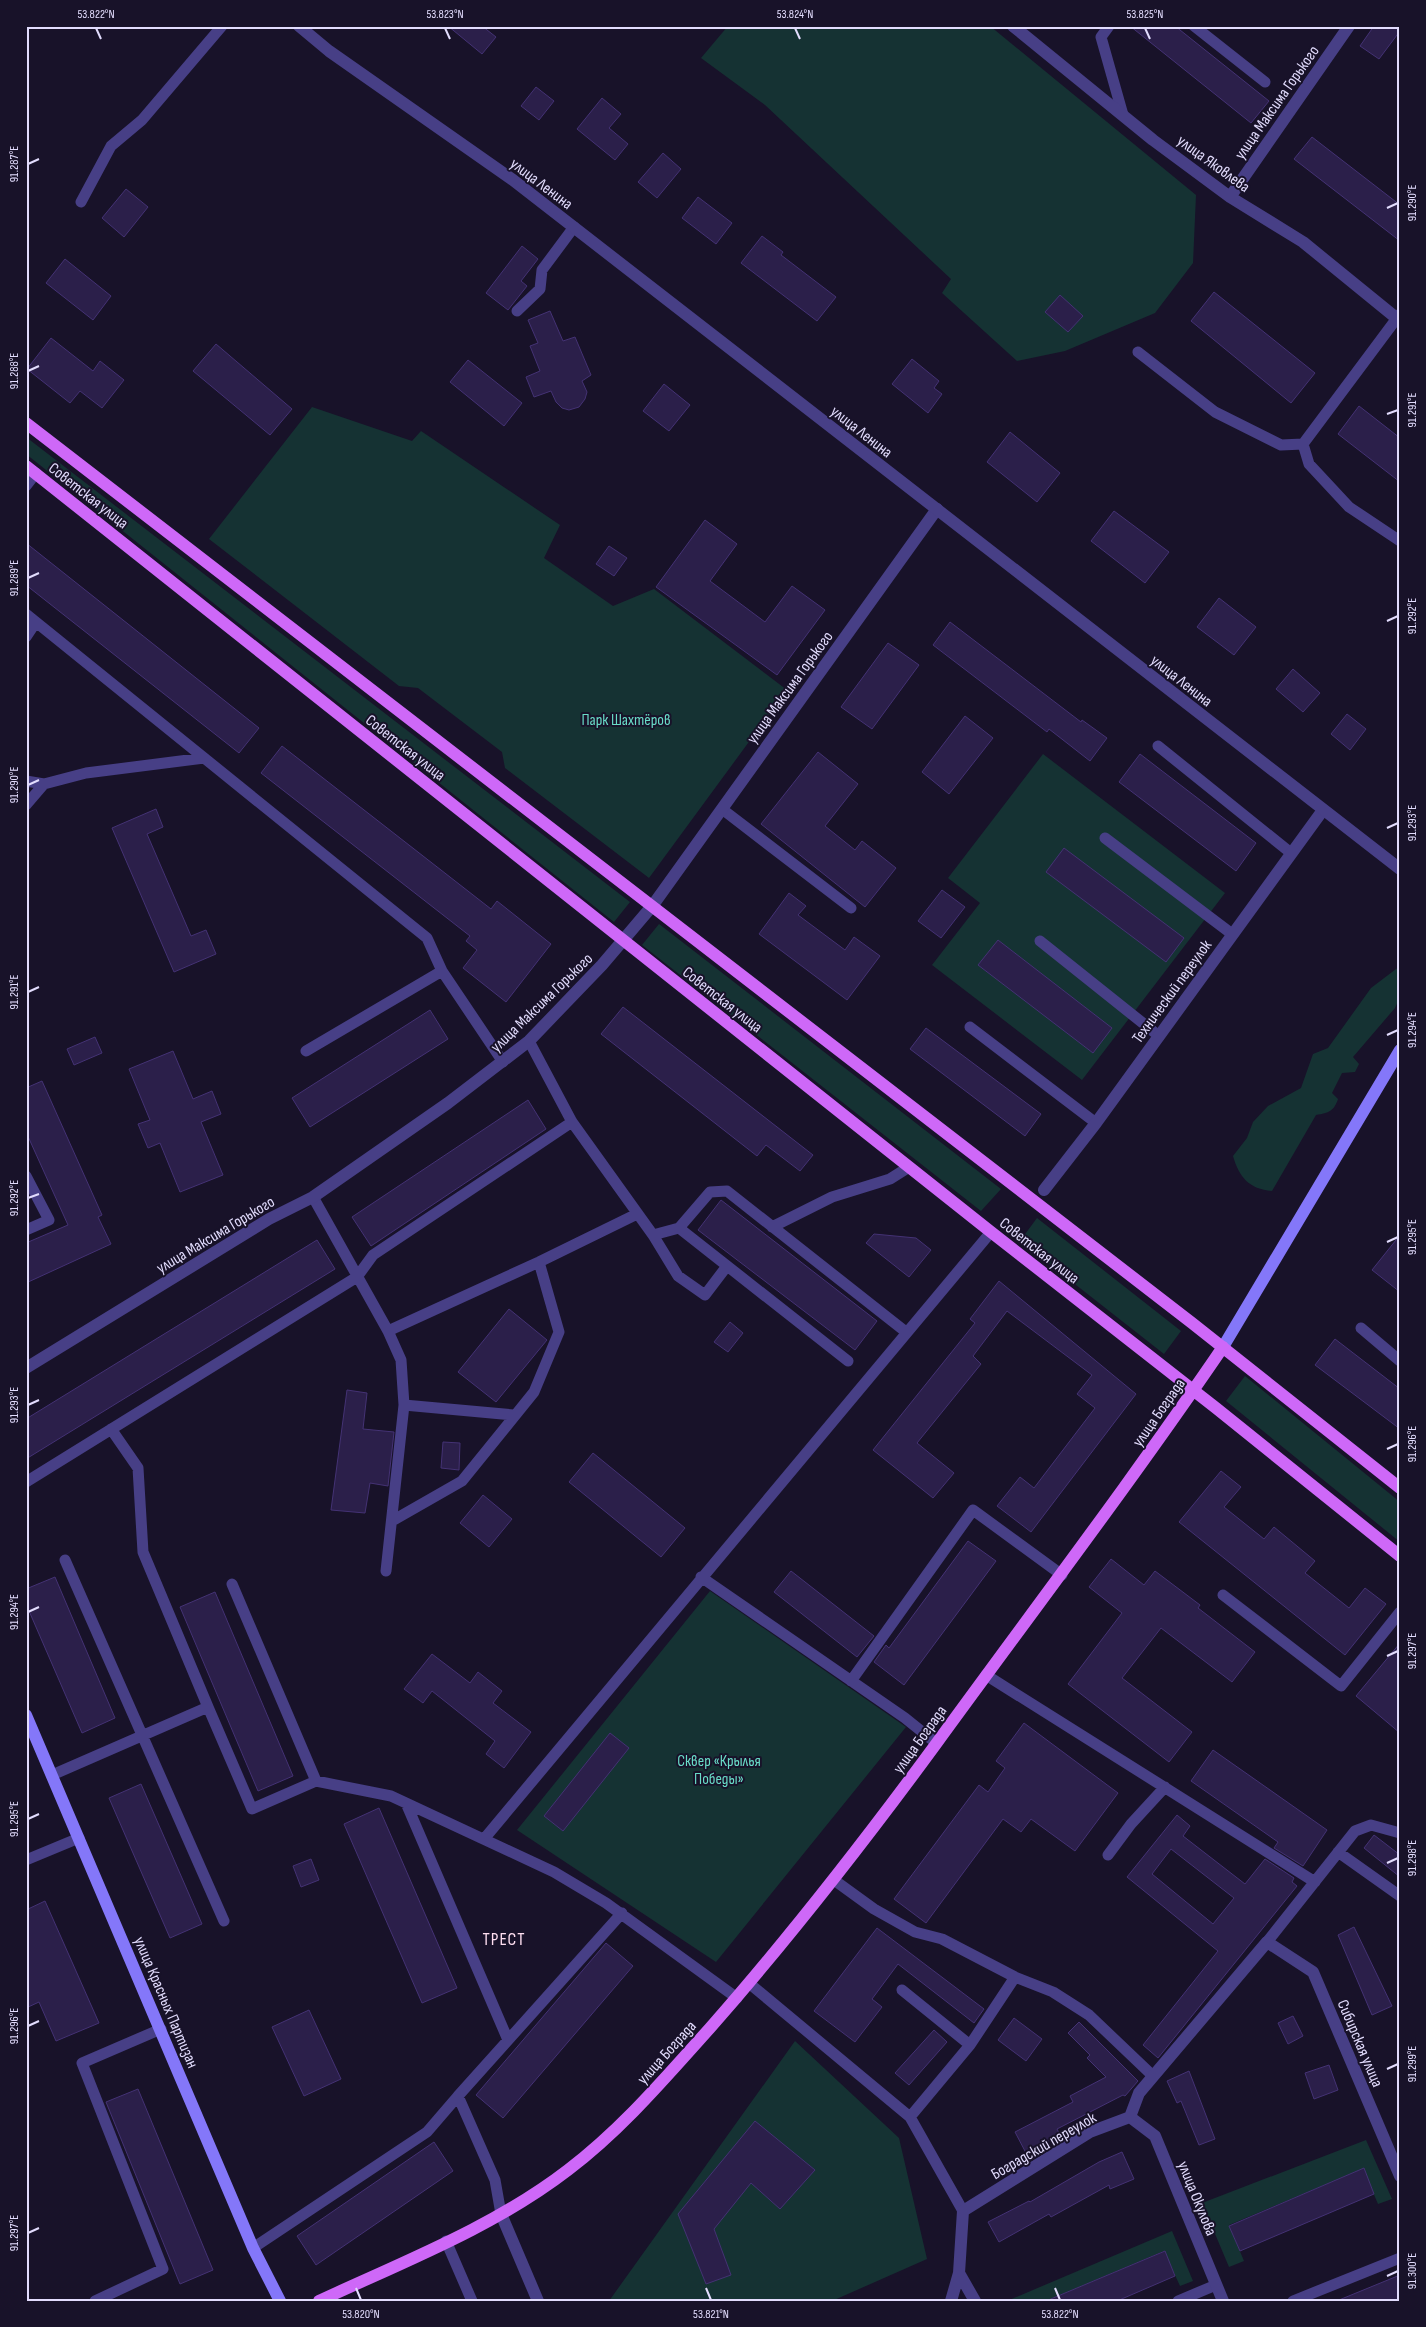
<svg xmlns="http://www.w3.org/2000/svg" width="1426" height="2327" font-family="'Sofia Sans Condensed',sans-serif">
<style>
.green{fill:#153233}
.building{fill:#2b1f4a;stroke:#443274;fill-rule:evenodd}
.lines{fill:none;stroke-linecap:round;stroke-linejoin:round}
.service{stroke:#473f86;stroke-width:11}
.minor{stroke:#473f86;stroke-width:12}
.tertiary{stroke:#473f86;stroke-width:12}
.secondary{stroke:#8477f9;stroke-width:12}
.primary{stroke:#ce68f8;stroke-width:12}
.ticks{fill:none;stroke:#e2dcfd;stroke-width:2}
.labels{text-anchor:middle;stroke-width:4;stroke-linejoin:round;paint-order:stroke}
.street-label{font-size:16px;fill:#e2dcfd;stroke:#181229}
.park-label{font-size:16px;fill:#69dcc8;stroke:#181229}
.neighbourhood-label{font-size:18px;letter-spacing:1px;fill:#fedef0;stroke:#181229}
.neatline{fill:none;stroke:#e2dcfd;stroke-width:2}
.ticks-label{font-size:12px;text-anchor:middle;fill:#e2dcfd}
</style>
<rect width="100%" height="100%" fill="#181229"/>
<path class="green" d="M728 26H990L1196 195 1193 263 1155 313 1065 351 1017 361 942 293 951 279 765 105 701 58Z
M312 407 412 441 421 431 560 525 544 558 613 606 654 589 787 690 649 878 505 768 502 752 418 688 399 686 209 539Z
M26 437 630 902 614 922 26 454Z
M1043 754 1225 893 1082 1080 932 965 980 903 948 878Z
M659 924 1001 1189 981 1211 642 945Z
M1400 966V997L1395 1008 1353 1057 1359 1064 1355 1072 1342 1073 1332 1093 1338 1099C1334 1111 1329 1113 1316 1115L1272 1191C1249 1189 1239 1177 1233 1156L1247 1138 1253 1122 1268 1106 1301 1088 1313 1054 1328 1048 1371 988Z
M1037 1218 1181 1331 1164 1354 1020 1241Z
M1245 1376 1400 1502V1542L1226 1401Z
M710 1591 906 1727 716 1962 517 1830Z
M795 2041 899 2138 927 2259 832 2301H609Z
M1366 2140 1392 2199 1378 2204 1363 2169 1229 2225 1244 2261 1229 2267 1202 2203Z
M1172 2231 1193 2281 1180 2286 1164 2251 1046 2301H1007Z"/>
<path class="building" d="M448 26H482L496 37 482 54Z
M1130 26H1175L1269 101 1251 123Z
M1374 26H1400V31L1379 59 1360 46Z
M536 87 554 101 539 120 521 106Z
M602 98 621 114 609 128 628 144 615 160 577 129Z
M1312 137 1400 205V241L1294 159Z
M663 153 681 169 657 198 638 182Z
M126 189 148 207 124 237 102 218Z
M698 197 732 223 716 244 682 218Z
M762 236 783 252 781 255 836 297 817 321 741 263Z
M522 246 538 259 521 281 527 286 508 310 486 293Z
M65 259 111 296 93 320 46 283Z
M1214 292 1315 373 1291 403 1191 321Z
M1060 295 1083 316 1068 332 1045 312Z
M550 311 563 341 575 337 591 375 582 381 587 392 585 399 579 407 569 410 562 408 556 402 551 391 534 397 526 377 540 371 530 346 538 343 528 320Z
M51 338 93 371 100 361 124 380 102 408 80 391 70 403 27 369Z
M216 344 292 409 270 435 193 371Z
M912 359 939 381 934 388 942 394 928 413 892 384Z
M468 360 522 403 504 426 450 382Z
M664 384 690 405 669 431 643 411Z
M1359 406 1400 438V482L1338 434Z
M1010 432 1060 473 1037 502 987 462Z
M1114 511 1169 552 1145 583 1091 541Z
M705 520 737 544 710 581 765 622 792 586 825 610 777 675 656 587Z
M26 543 259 728 239 753 26 585Z
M609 546 627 558 614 576 596 564Z
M1219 598 1256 627 1234 655 1197 627Z
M950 622 1081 722 1082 720 1107 738 1090 761 1049 729 1047 732 933 645Z
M888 643 919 665 872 729 841 707Z
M1293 669 1320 693 1303 712 1276 689Z
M1347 714 1366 729 1350 750 1331 734Z
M965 716 993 738 949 794 922 772Z
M282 746 491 909 497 901 551 944 506 1002 463 968 477 950 466 941 470 936 261 773Z
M818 752 858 784 825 826 855 850 862 841 896 868 865 907 761 824Z
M1140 754 1256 843 1236 871 1119 782Z
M156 809 163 827 147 834 191 936 206 930 216 954 174 972 112 828Z
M1064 848 1184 938 1166 962 1046 872Z
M942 890 965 907 941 938 918 921Z
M789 893 806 906 798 915 845 950 854 937 880 956 847 1000 759 934Z
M998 940 1112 1028 1093 1053 978 965Z
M623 1007 813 1155 800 1171 766 1145 757 1156 601 1034Z
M430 1010 448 1039 310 1127 292 1098Z
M926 1028 1041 1114 1025 1136 910 1049Z
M95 1037 102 1053 74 1065 67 1049Z
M173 1051 193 1099 212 1091 221 1114 201 1122 223 1175 180 1192 160 1143 148 1148 138 1124 150 1120 129 1069Z
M42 1081 102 1215 98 1217 111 1244 26 1283V1243L68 1225 26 1132V1088Z
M528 1100 546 1129 371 1246 352 1217Z
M721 1200 877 1321 855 1350 698 1230Z
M874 1234 916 1238 931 1250 909 1277 866 1243Z
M1400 1235V1292L1372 1270Z
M317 1240 335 1269 26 1459V1419Z
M999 1281 1136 1394 1031 1532 997 1506 1020 1477 1034 1488 1095 1408 1077 1394 1092 1375 1007 1311 973 1356 981 1364 917 1443 954 1473 933 1498 873 1450 975 1323 970 1319Z
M509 1309 547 1340 496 1402 458 1372Z
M730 1322 743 1333 728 1352 714 1342Z
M1335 1339 1400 1389V1429L1315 1365Z
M347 1390 367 1393 363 1429 394 1432 388 1486 370 1483 365 1513 331 1510Z
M443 1442 460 1443 459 1470 441 1468Z
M593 1453 685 1528 661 1557 569 1482Z
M1221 1471 1241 1487 1224 1507 1264 1539 1274 1527 1315 1561 1305 1573 1349 1608 1365 1588 1386 1604 1345 1655 1179 1522Z
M483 1495 512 1519 489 1547 460 1523Z
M968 1541 996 1561 904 1685 874 1662 886 1645 889 1648Z
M1111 1559 1144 1585 1155 1571 1200 1605 1198 1608 1255 1652 1232 1682 1161 1628 1122 1678 1192 1732 1169 1762 1068 1684 1122 1613 1089 1587Z
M791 1571 874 1636 857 1657 774 1592Z
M55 1577 115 1718 82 1733 26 1604V1589Z
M215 1592 293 1776 258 1791 180 1607Z
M1400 1643V1733L1356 1696Z
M432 1654 470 1683 478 1672 502 1691 493 1703 531 1732 504 1768 486 1754 495 1741 432 1691 423 1703 404 1689Z
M1024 1723 1118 1793 1075 1851 1031 1819 1021 1832 1003 1819 926 1923 894 1899 979 1785 988 1792 1005 1768 996 1761Z
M610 1733 629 1748 563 1831 544 1816Z
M1213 1750 1327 1830 1303 1866 1274 1848 1278 1842 1191 1781Z
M141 1784 202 1924 170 1938 109 1798Z
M379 1808 457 1988 422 2003 344 1824Z
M1177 1815 1190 1826 1183 1836 1245 1884 1265 1859 1294 1878 1292 1882 1297 1886 1158 2058 1143 2045 1218 1951 1127 1877ZM1171 1849 1234 1898 1213 1924 1152 1874Z
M1374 1835 1400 1855V1877L1364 1848Z
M311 1859 319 1880 301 1887 293 1866Z
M45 1901 99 2023 56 2041 39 2002 26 2008V1910Z
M1354 1927 1392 2006 1372 2015 1338 1935Z
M877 1928 984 2009 974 2023 898 1964 872 1999 882 2007 855 2042 814 2011Z
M606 1943 633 1966 503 2118 476 2095Z
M309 2010 341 2079 304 2096 272 2027Z
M1293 2016 1303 2036 1288 2044 1278 2023Z
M1014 2018 1042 2039 1026 2061 998 2040Z
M1079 2022 1138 2081 1125 2096 1123 2095 1057 2129 1060 2135 1026 2153 1015 2132 1073 2102 1070 2096 1106 2077 1087 2058 1090 2055 1068 2033Z
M934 2030 947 2042 909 2085 895 2073Z
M1329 2065 1338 2090 1314 2099 1305 2073Z
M1189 2071 1215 2139 1199 2145 1181 2101 1177 2103 1167 2081Z
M138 2089 213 2270 180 2284 106 2102Z
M755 2121 815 2170 780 2209 751 2183 714 2229 731 2275 706 2284 678 2214Z
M434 2142 453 2171 316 2265 297 2236Z
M1122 2152 1134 2179 1110 2189 1109 2185 1051 2217 1049 2214 999 2242 988 2222 1029 2201 1030 2202 1099 2162Z
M1364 2168 1374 2194 1240 2251 1229 2226Z
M1165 2251 1175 2276 1117 2301H1046Z
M1400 2275V2301H1339V2300Z"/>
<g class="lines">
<path class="service" d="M1109 26 1101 37 1123 115
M1194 26 1265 82
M81 202 111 146 142 120 222 26
M517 311 540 289 542 270 574 227
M1138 352 1215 412 1281 445 1303 444 1309 464 1349 507 1400 541
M1303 444 1400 314
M26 486 36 473
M26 614 427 938 442 971 503 1062
M26 637 36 622
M1158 746 1291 853
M26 781 44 784 86 773 204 758
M26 805 44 784
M722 809 851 908
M1105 838 1232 934
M1040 941 1159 1036
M970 1027 1096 1123
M529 1041 572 1122 653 1235 678 1276 705 1295 727 1266
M306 1051 442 971
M26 1176 49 1220 26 1230
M313 1197 388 1331 401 1360 404 1405 386 1571
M772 1227 832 1197 890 1179 909 1167
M679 1228 848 1361
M653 1235 679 1228 710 1192 727 1191 906 1332
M1361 1328 1400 1361
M388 1331 539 1262 637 1214
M404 1405 514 1415
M26 1482 357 1277 373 1255 572 1122
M392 1521 462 1481 534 1392 559 1332 539 1262
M65 1560 224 1921
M701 1577 905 1718 936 1743
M232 1584 316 1781
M1223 1595 1341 1686 1400 1612
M986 1675 1315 1882
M851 1681 973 1510 1062 1575
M208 1707 252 1809 316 1781 391 1796 554 1872 606 1903 737 1998
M52 1775 208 1707 143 1552 138 1468 111 1429
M406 1803 508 2040
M484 1839 991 1232
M1338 1852 1400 1896
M1108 1855 1131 1824 1165 1787
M26 1860 79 1838
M834 1880 874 1909 915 1932 942 1939 1015 1977 1053 1992 1089 2015 1153 2076
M1267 1942 1355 1831 1371 1825 1400 1833
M750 1984 910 2117 963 2211
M902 1990 970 2045 910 2117
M970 2045 1015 1977
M501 2214 495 2180 458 2096 622 1913
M446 2241 472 2301
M253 2248 427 2132 458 2096
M95 2301 163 2269 82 2063 161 2029
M1178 2301 1216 2285
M1293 2301 1400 2258"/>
<path class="minor" d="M1013 26 1153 140 1230 197 1303 242 1400 321
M1230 197 1349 26
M1044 1190 1096 1123 1323 810
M26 1368 269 1219 313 1197 448 1103 529 1041 602 965 653 905 937 509
M1130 2117 1155 2136 1223 2301
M501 2214 538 2301
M959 2273 975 2301
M951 2301 959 2273 963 2211 1090 2132 1130 2117 1139 2093 1267 1942 1313 1972 1400 2176"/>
<path class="tertiary" d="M299 26 329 51 513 180 1400 869"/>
<path class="secondary" d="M1223 1347 1400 1050
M26 1715 253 2248 280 2301"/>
<path class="primary" d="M26 423 1192 1323 1400 1488
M26 466 991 1232 1216 1408 1400 1556
M319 2301C403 2262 494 2227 568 2170 622 2129 665 2078 710 2028 790 1937 864 1842 936 1744 1032 1612 1131 1482 1223 1347"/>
</g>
<path class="ticks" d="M96 28 101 39M445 28 450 39M795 28 800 39M1145 28 1150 39M28 164 39 159M1387 208 1398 203M28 371 39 366M1387 414 1398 410M28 578 39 573M1387 621 1398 616M28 785 39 780M1387 828 1398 823M28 992 39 987M1387 1035 1398 1030M28 1198 39 1194M1387 1242 1398 1237M28 1405 39 1400M1387 1449 1398 1444M28 1612 39 1607M1387 1656 1398 1651M28 1819 39 1814M1387 1863 1398 1858M28 2026 39 2021M1387 2069 1398 2064M28 2233 39 2228M1387 2276 1398 2271M356 2288 361 2300M706 2288 711 2300M1055 2288 1060 2300"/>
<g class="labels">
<g class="street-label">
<text transform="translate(1276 102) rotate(-55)" y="6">улица Максима Горького</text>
<text transform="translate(1214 163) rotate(36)" y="6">улица Яковлева</text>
<text transform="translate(542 183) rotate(37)" y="6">улица Ленина</text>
<text transform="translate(862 431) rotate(38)" y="6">улица Ленина</text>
<text transform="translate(89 495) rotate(38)" y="6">Советская улица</text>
<text transform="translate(1182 680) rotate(38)" y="6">улица Ленина</text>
<text transform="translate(789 687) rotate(-54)" y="6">улица Максима Горького</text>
<text transform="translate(406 747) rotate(38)" y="6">Советская улица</text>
<text transform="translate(1171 991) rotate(-54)" y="6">Технический переулок</text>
<text transform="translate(723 999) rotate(38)" y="6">Советская улица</text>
<text transform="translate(541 1002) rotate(-44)" y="6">улица Максима Горького</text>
<text transform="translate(215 1234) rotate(-31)" y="6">улица Максима Горького</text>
<text transform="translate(1040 1250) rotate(38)" y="6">Советская улица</text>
<text transform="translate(1158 1412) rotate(-55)" y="6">улица Бограда</text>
<text transform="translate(919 1739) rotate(-54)" y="6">улица Бограда</text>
<text transform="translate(167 2002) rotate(67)" y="6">улица Красных Партизан</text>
<text transform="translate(1361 2043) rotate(67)" y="6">Сибирская улица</text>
<text transform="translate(666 2052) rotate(-48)" y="6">улица Бограда</text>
<text transform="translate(1043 2145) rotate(-30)" y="6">Боградский переулок</text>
<text transform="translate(1198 2198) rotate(68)" y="6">улица Окулова</text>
</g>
<g class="park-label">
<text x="626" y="725">Парк Шахтёров</text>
<text x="719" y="1766">Сквер «Крылья<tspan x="719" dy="18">Победы»</tspan></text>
</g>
<g class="neighbourhood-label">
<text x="504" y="1945">ТРЕСТ</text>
</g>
</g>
<rect width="1426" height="2327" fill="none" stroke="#181229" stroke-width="55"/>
<rect x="28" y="28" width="1370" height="2272" class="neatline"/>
<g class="ticks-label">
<text x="96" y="18">53.822°N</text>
<text x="445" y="18">53.823°N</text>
<text x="795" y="18">53.824°N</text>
<text x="1145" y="18">53.825°N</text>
<text transform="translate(14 164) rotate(-90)" y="4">91.287°E</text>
<text transform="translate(1412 203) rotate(-90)" y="4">91.290°E</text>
<text transform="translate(14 371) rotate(-90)" y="4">91.288°E</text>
<text transform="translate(1412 410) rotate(-90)" y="4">91.291°E</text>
<text transform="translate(14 578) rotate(-90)" y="4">91.289°E</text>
<text transform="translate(1412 616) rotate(-90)" y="4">91.292°E</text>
<text transform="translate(14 785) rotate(-90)" y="4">91.290°E</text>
<text transform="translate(1412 823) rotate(-90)" y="4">91.293°E</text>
<text transform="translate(14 992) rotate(-90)" y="4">91.291°E</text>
<text transform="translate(1412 1030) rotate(-90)" y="4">91.294°E</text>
<text transform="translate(14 1198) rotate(-90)" y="4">91.292°E</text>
<text transform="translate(1412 1237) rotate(-90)" y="4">91.295°E</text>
<text transform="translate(14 1405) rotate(-90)" y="4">91.293°E</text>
<text transform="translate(1412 1444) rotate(-90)" y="4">91.296°E</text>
<text transform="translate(14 1612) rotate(-90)" y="4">91.294°E</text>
<text transform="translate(1412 1651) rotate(-90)" y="4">91.297°E</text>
<text transform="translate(14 1819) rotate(-90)" y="4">91.295°E</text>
<text transform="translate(1412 1858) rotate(-90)" y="4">91.298°E</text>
<text transform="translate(14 2026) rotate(-90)" y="4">91.296°E</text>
<text transform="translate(1412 2064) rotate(-90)" y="4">91.299°E</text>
<text transform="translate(14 2233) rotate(-90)" y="4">91.297°E</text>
<text transform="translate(1412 2271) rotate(-90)" y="4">91.300°E</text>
<text x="361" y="2318">53.820°N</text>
<text x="711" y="2318">53.821°N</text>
<text x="1060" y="2318">53.822°N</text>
</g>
</svg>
